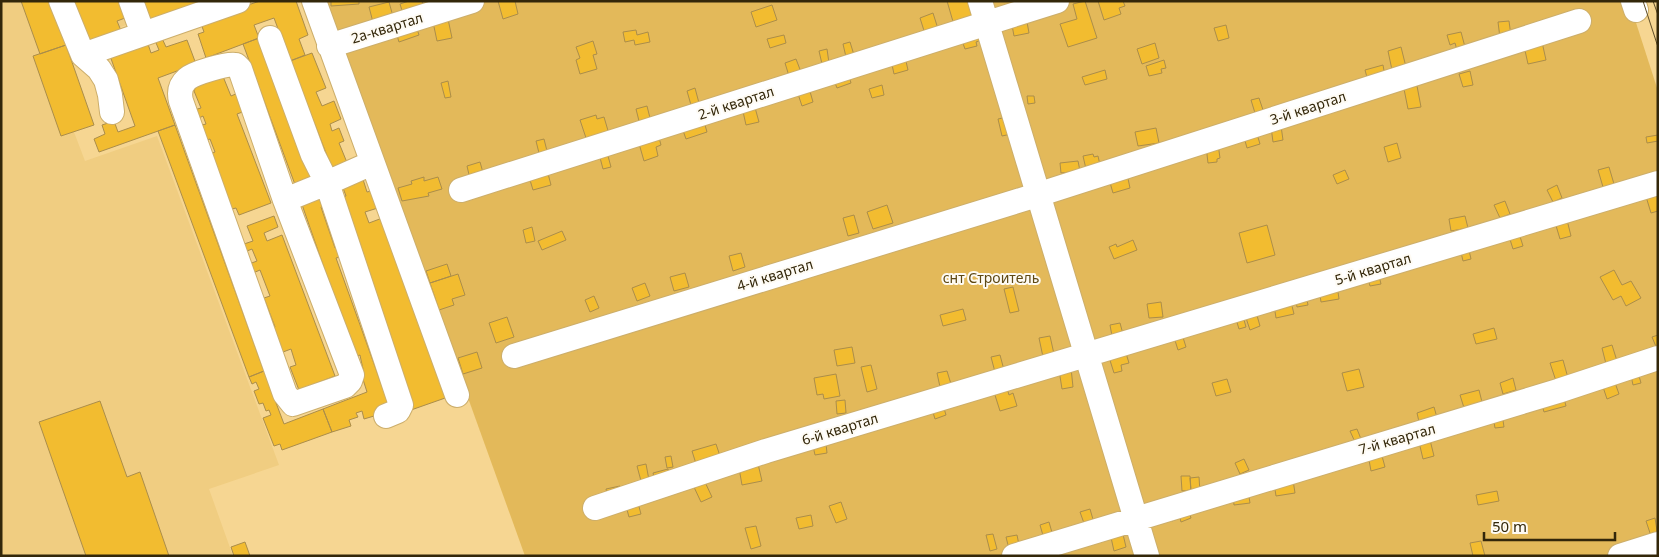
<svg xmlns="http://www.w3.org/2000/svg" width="1659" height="557" font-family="'Noto Sans',sans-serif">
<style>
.built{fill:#f0cd81}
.green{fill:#e3b95a}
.building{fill:#f2bc30;stroke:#ab8d4a}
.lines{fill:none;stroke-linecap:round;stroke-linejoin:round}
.minor-casing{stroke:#ccae6b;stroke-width:26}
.minor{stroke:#fff;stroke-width:24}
.tram{stroke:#5d4c27;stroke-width:1}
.labels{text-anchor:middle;stroke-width:4;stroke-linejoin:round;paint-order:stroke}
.street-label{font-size:14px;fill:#33270a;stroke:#fefbf4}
.park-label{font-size:14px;fill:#5e4813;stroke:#fefbf4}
</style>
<rect width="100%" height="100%" fill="#f6d692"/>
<path class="built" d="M1 1H197L44 53 85 161 157 136 279 465 209 489 233 556H1Z"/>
<path class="green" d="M325 1H1629L1658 91V556H525Z"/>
<path class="building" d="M21 1H51L66 45 40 54Z
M70 1H121L125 18 117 21 122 33 85 46Z
M137 1H206L144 22Z
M260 1H296L308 35 299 39 305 55 290 61 274 18 254 25 259 38 206 58 198 34 204 32 200 21Z
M331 1H359V4L331 6Z
M409 1H422L424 8 404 17 400 4Z
M498 1H515L518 14 503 19Z
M947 1H970L975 18 954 25Z
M1085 1 1097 38 1068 47 1060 24 1077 19 1073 4Z
M1098 1H1123L1125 6 1119 8 1121 14 1104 20Z
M389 2 394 20 374 26 369 7Z
M772 5 777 20 756 27 751 12Z
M933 13 939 32 926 37 920 18Z
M448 19 452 38 437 41 433 22Z
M1509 21 1511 36 1500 38 1498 22Z
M1027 22 1029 33 1014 36 1012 25Z
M415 23 419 35 399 42 395 29Z
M1226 25 1229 38 1218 41 1214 28Z
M636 30 637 35 648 32 650 42 635 45 634 40 625 42 623 32Z
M982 31 984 39 976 42 977 46 965 49 961 38Z
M1461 32 1465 47 1457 50 1455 43 1450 45 1447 35Z
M784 35 786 43 770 48 767 39Z
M161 36 166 47 187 40 196 64 158 78 175 125 99 152 94 139 105 134 102 125 114 121 118 132 135 126 109 53 148 44 151 53 159 50 154 38Z
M259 38 314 184 297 190 243 44Z
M593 41 597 54 593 55 597 69 580 74 576 60 580 58 576 47Z
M850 42 854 55 846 57 843 44Z
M1542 42 1546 60 1528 64 1524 46Z
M1155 43 1159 58 1142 64 1137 49Z
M66 45 94 125 61 136 33 56Z
M1401 47 1406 67 1392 70 1388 51Z
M827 49 829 63 822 64 819 51Z
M312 53 326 88 316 92 322 106 334 101 341 119 330 124 332 131 339 128 344 141 339 143 348 165 333 171 290 61Z
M905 57 908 70 894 74 891 60Z
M796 59 801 72 789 76 785 63Z
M1164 60 1166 68 1161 69 1162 73 1149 76 1146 66Z
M1383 65 1385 76 1368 81 1365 70Z
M1105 70 1107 79 1085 85 1082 77Z
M1470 71 1473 85 1463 87 1459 74Z
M848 73 851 83 837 88 833 78Z
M222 74 231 96 238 93 245 111 237 114 271 203 239 215 236 208 232 209 210 154 215 152 210 139 205 141 201 131 204 130 202 125 206 124 203 116 197 119 194 110 201 108 194 91 197 84Z
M448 81 451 97 445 98 441 83Z
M882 85 884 95 872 98 869 89Z
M1417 86 1421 107 1408 109 1404 89Z
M695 88 699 103 691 105 687 91Z
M809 88 813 102 802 106 797 91Z
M1027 96H1034L1035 103 1028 104Z
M1259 98 1263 110 1255 113 1251 100Z
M754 104 759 122 746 125 742 107Z
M647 106 650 118 639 121 636 109Z
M596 115 597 119 604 117 609 134 587 141 580 120Z
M1007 117 1011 134 1002 136 998 119Z
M703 118 707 132 686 139 681 125Z
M175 125 264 371 249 377 158 131Z
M1281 126 1283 140 1273 142 1271 127Z
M1156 128 1159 143 1138 146 1135 132Z
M658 134 661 145 656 147 658 156 644 161 638 140Z
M1257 134 1260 144 1247 148 1244 137Z
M1658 135V141L1647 143 1646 137Z
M544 139 547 151 539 153 536 141Z
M1397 143 1401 158 1388 162 1384 147Z
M1218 144 1220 158 1217 159V162L1208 163 1206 146Z
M598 150 608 156 611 167 603 169Z
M1093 154 1094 157 1098 156 1100 165 1086 169 1083 156Z
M1078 161 1080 171 1061 173 1060 163Z
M480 162 484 176 470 179 467 166Z
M546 166 551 185 533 190 527 170Z
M1609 167 1614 184 1603 187 1598 170Z
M1345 170 1349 179 1337 184 1333 175Z
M361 173 367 192 375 190 381 207 365 212 369 223 385 217 448 397 411 410 337 199 346 196 340 180Z
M1127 174 1130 188 1113 193 1109 179Z
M424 177V181L438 177 442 189 428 193 429 196 402 201 398 188 412 184 411 181Z
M1557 185 1562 198 1553 202 1547 190Z
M1658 186V211L1651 213 1644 190Z
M323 187 329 204 321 207 335 248 340 246 344 256 336 258 382 386 387 384 394 405 384 413 364 419 362 411 356 413 358 417 349 420 351 426 332 432 323 409 367 392 360 370 363 369 361 360 360 355 355 357 299 196Z
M1505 201 1510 214 1500 218 1494 205Z
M887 205 893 223 873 229 867 212Z
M854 215 859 233 848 236 843 218Z
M274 216 278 227 264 233 267 241 282 235 335 376 299 390 290 367 296 365 291 349 283 352 269 330 275 327 264 298 270 296 260 270 253 273 249 264 257 261 252 249 247 251 244 244 253 241 247 226Z
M1465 216 1468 228 1451 231 1449 219Z
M1566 216 1571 236 1560 239 1554 219Z
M1267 225 1275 255 1247 263 1239 233Z
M532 227 535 241 526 243 523 230Z
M1518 230 1523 246 1513 249 1508 233Z
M562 231 566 240 542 250 538 241Z
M1133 240 1137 250 1114 259 1109 247 1116 244 1117 247Z
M1468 246 1471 259 1463 261 1460 248Z
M741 253 745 267 733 271 729 256Z
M447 264 451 276 430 283 426 271Z
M1614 270 1622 285 1631 281 1641 298 1626 306 1621 296 1613 300 1600 277Z
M1378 272 1381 284 1370 286 1367 274Z
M685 273 689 287 674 291 670 277Z
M458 274 465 295 452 299 454 305 439 310 430 283Z
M645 283 650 296 637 301 632 288Z
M1337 285 1339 299 1321 302 1319 288Z
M1013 287 1019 311 1010 313 1004 289Z
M1306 295 1308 305 1297 307 1295 297Z
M594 296 599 308 590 312 585 300Z
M1161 302 1163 317 1149 318 1147 304Z
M1291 302 1294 314 1276 318 1274 305Z
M963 309 966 320 943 326 940 315Z
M1256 312 1260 326 1250 330 1245 315Z
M1243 316 1246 327 1239 329 1236 319Z
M507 317 514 337 496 343 489 323Z
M1120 323 1123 334 1112 336 1110 325Z
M1494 328 1497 339 1476 344 1473 334Z
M1181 331 1186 347 1178 350 1173 334Z
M1658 335V348L1657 349 1652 337Z
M1050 336 1054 354 1043 357 1039 338Z
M1612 345 1617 361 1606 364 1602 348Z
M852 347 855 363 837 366 834 350Z
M1125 350 1129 363 1121 365 1122 371 1114 373 1108 354Z
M477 352 482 368 463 374 458 358Z
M1000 355 1004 370 995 372 991 357Z
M1563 360 1568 378 1556 381 1550 363Z
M871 365 877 389 867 392 861 367Z
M1071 368 1073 387 1062 389 1059 370Z
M1359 369 1364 387 1347 391 1342 373Z
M1637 369 1641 383 1633 385 1630 371Z
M264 371 284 424 323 409 332 432 282 450 280 444 274 446 263 418 271 415 269 410 266 411 263 403 259 404 254 391 259 389 256 382 252 384 249 377Z
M947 371 951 384 940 387 937 373Z
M836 374 840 396 824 399 823 394 817 395 814 378Z
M1613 377 1619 394 1607 399 1601 381Z
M1513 378 1516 390 1503 394 1500 383Z
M1227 379 1231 392 1216 396 1212 383Z
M1007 388 1009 395 1013 393 1017 406 1000 411 994 392Z
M1479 390 1483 406 1465 411 1460 395Z
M1563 395 1566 406 1544 412 1541 401Z
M845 400 846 413 837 414 836 401Z
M100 401 127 477 140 472 169 556H86L39 422Z
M943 405 946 415 935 419 932 409Z
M1434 407 1438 421 1420 426 1417 413Z
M1502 414 1504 427 1495 428 1493 416Z
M1357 429 1361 439 1355 442 1350 431Z
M1430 440 1434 456 1423 459 1419 442Z
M716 444 721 459 697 467 692 451Z
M826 444 827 453 815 455 813 446Z
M671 456 673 467 667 468 665 457Z
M1382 456 1385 467 1371 471 1369 460Z
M1244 459 1249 470 1240 474 1235 463Z
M646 464 649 480 641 481 637 466Z
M758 464 762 481 742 485 739 468Z
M668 469 670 477 655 481 653 473Z
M1181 476H1190L1191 490 1182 491Z
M1199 477 1200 492 1191 493 1190 478Z
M704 480 712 497 701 502 693 485Z
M1293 480 1295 493 1276 496 1274 483Z
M620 486 622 495 608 498 606 489Z
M1248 491 1250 503 1234 505 1233 494Z
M1497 491 1499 501 1478 505 1476 495Z
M841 502 847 519 836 523 829 506Z
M638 503 641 514 629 517 626 506Z
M1187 505 1191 518 1181 522 1180 518 1172 521 1169 510Z
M1090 509 1094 523 1085 526 1080 512Z
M811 515 813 526 799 529 796 518Z
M1655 518 1658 537 1652 539 1646 521Z
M1049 522 1053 536 1044 539 1040 525Z
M756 526 761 546 751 549 745 528Z
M1122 530 1126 547 1114 551 1110 533Z
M993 534 997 549 990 551 986 535Z
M1017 535 1020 550 1009 549 1006 537Z
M1481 541 1485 556H1473L1470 543Z
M245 542 250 556H234L231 547Z"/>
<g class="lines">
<defs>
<path id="minor" d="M61 1 83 55 99 69 106 80 110 95 112 112
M131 1 143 34
M314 1 457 395
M980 1 1147 556
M1633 1 1636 10
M270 38 313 155 327 183 285 200 352 375 350 381 345 386 293 404 285 394 181 101C179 93 180 85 187 79 194 73 227 63 236 65L240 69 285 200
M329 46 472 1
M83 55 238 1
M372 163 327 183 401 405 398 411 386 416
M461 190 1057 1
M514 356 1037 195 1579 21
M595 508 766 451 1658 183
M1014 556 1558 391 1658 358
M1620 556 1658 544"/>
</defs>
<use href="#minor" class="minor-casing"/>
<use href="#minor" class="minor"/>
<path class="tram" d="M1643 1 1658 47
M1653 1 1658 15"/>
</g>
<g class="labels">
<g class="street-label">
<text transform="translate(387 28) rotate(-17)" y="5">2а-квартал</text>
<text transform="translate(736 103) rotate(-18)" y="5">2-й квартал</text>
<text transform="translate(1308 108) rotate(-18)" y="5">3-й квартал</text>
<text transform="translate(1373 269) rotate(-17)" y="5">5-й квартал</text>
<text transform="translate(775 275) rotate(-17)" y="5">4-й квартал</text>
<text transform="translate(840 429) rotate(-17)" y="5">6-й квартал</text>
<text transform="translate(1397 439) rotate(-16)" y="5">7-й квартал</text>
</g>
<g class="park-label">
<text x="991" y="283">снт Строитель</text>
</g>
</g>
<rect width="1659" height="557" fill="none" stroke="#33270a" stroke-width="5"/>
<path d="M1484 532v8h131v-8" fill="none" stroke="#33270a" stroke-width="2.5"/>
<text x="1492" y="532" font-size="15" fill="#33270a" stroke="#fefbf4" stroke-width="4" paint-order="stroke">50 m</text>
</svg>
